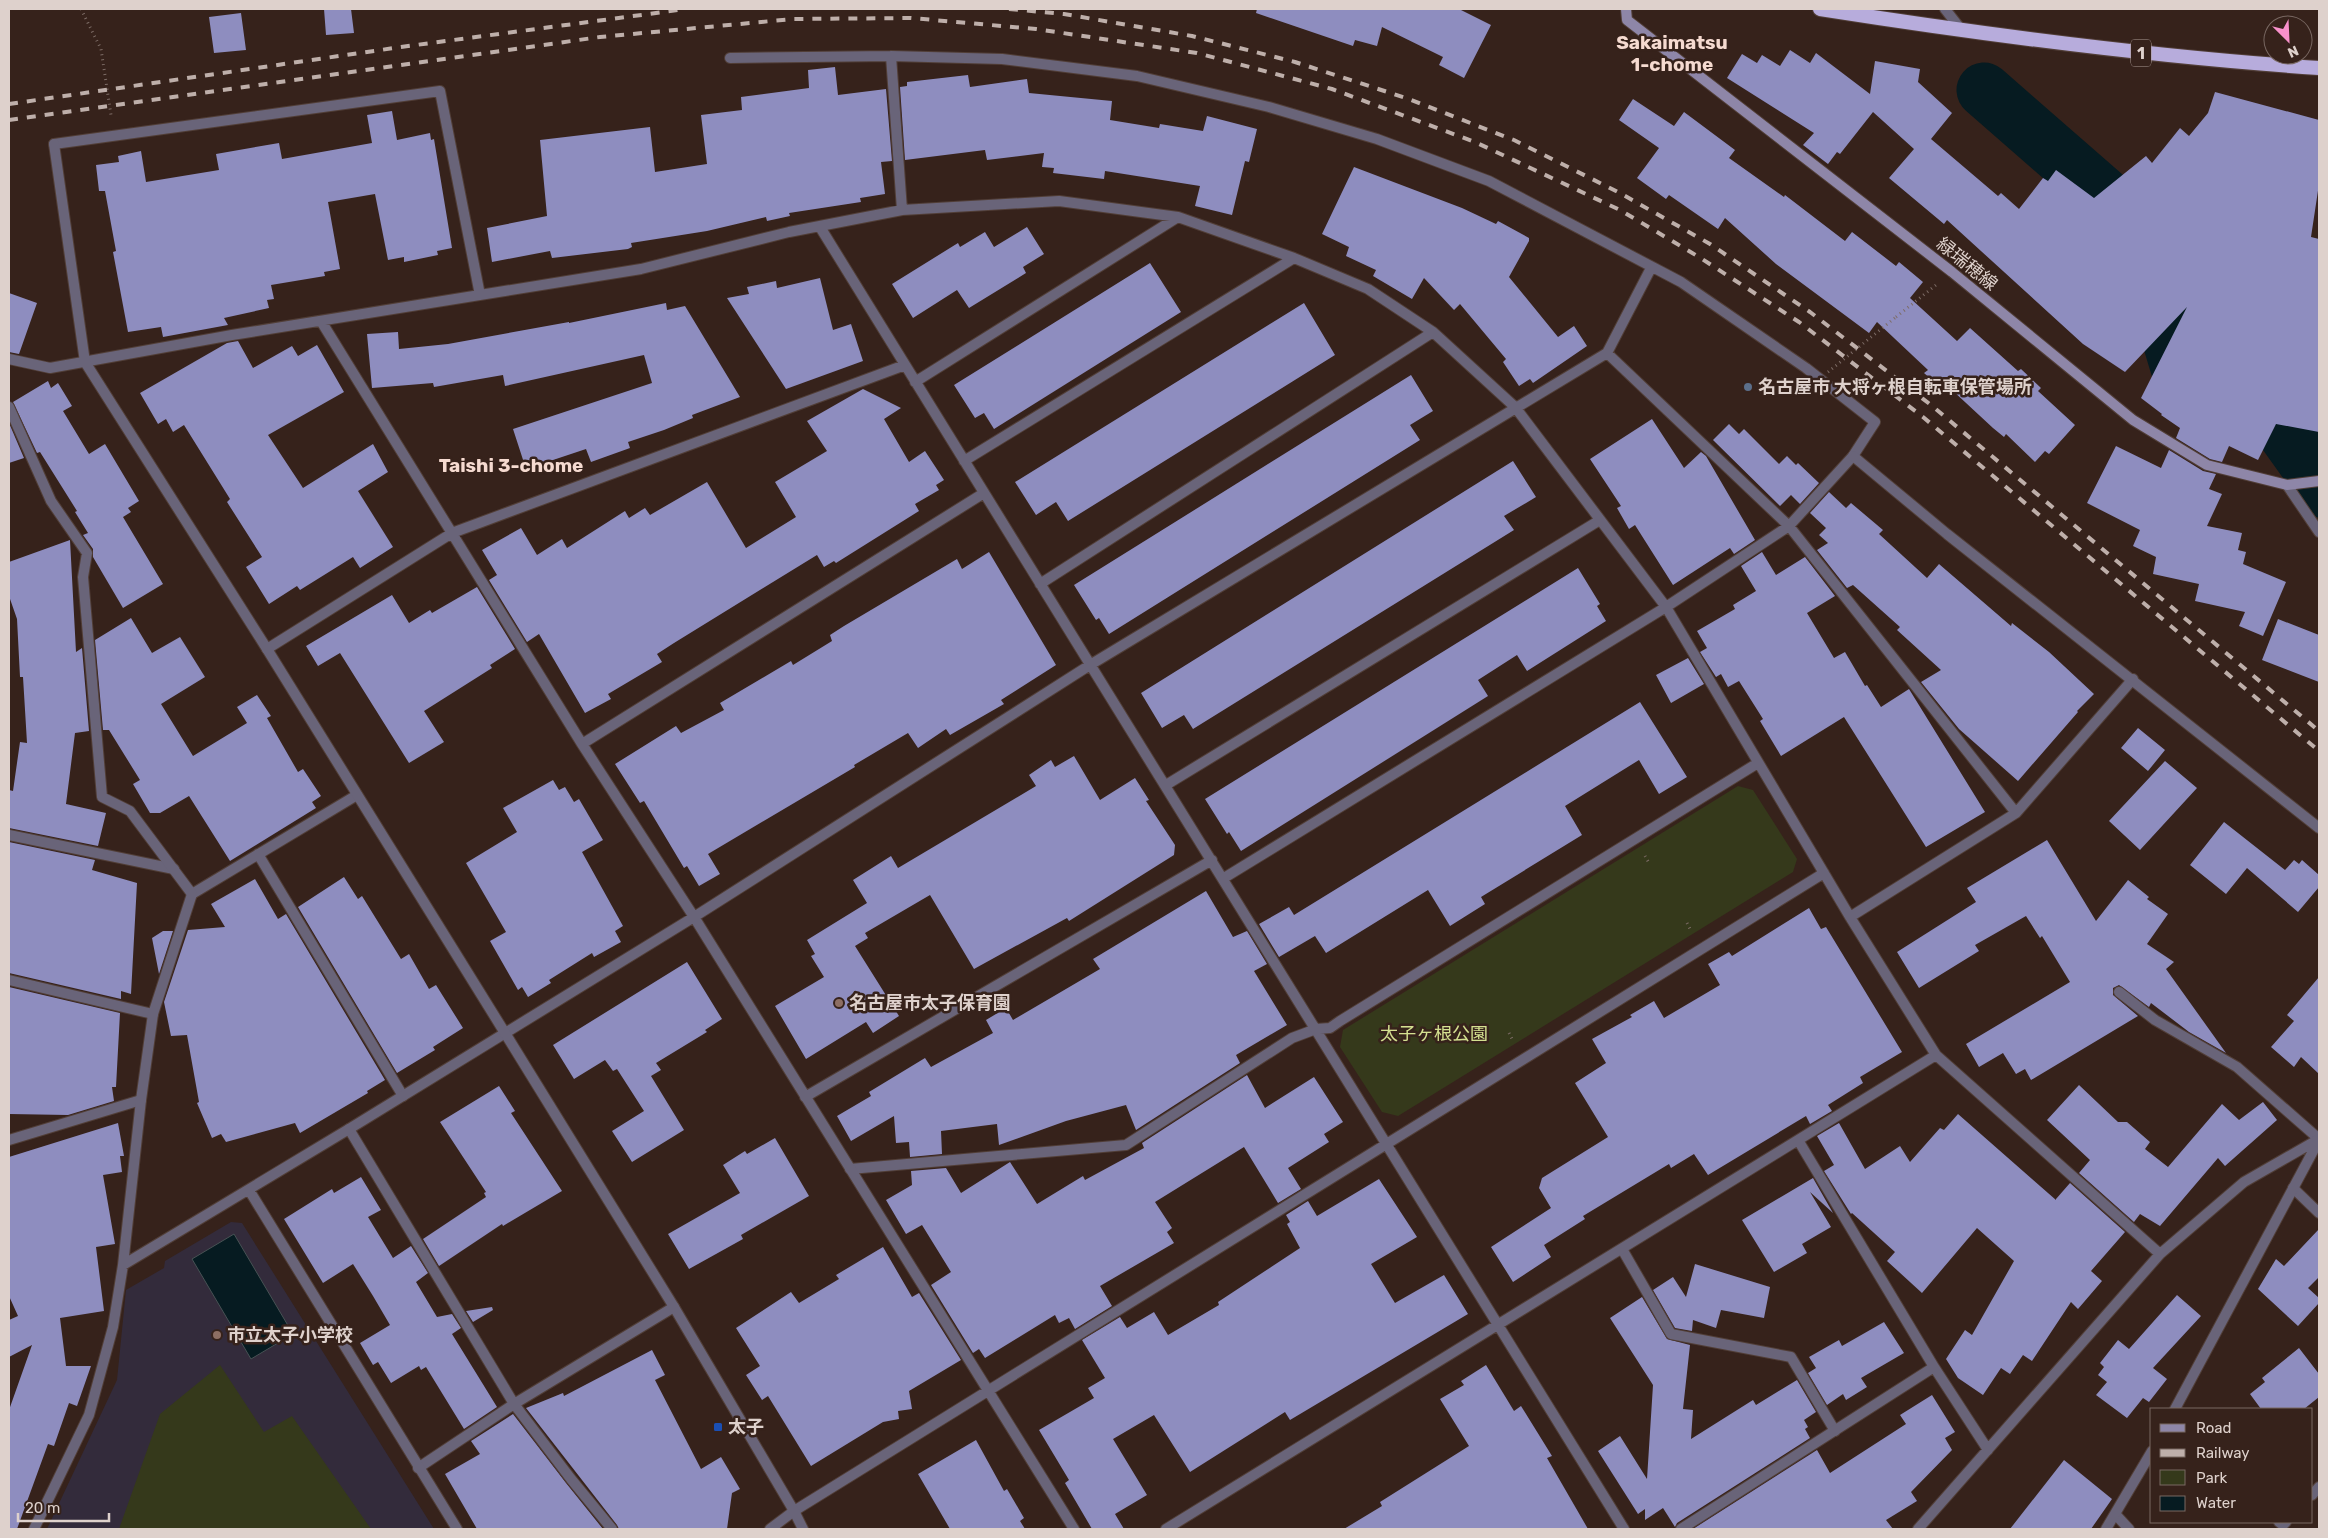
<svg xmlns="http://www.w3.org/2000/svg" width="2328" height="1538" font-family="Rubik,'Noto Sans JP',sans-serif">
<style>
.education{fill:#332b3b}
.green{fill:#35391b}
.water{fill:#061b21;stroke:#475254}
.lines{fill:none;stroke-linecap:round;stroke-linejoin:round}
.river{stroke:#061b21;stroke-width:55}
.building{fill:#8e8dbf}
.service-casing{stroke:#513e37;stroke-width:12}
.minor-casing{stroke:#513e37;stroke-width:12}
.tertiary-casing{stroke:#513e37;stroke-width:12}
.secondary-casing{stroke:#513e37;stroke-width:12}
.trunk-casing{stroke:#513e37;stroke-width:16}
.path{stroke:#7d6c66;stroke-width:3;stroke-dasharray:1 4;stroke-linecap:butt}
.service{stroke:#696479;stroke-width:10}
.minor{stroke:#696479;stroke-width:10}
.tertiary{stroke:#696479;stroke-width:10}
.secondary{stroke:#8e86a8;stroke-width:10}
.trunk{stroke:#b7acdc;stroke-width:14}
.rail{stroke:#beafaa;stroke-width:4;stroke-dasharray:9 9;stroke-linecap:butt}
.path-bridge{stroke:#7d6c66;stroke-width:3;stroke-dasharray:1 4;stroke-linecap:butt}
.service-dot{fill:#5c6f8a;stroke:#36221b;stroke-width:2}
.education-dot{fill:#8d6e63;stroke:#36221b;stroke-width:2}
.transit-dot{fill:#1a4fb4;stroke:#36221b;stroke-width:2}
.labels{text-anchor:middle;stroke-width:5;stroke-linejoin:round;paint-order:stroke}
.shield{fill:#36221b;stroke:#ac9c97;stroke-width:1}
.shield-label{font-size:16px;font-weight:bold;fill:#ded1cc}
.street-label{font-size:18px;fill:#ded1cc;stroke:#36221b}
.poi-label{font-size:18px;font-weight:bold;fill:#ded1cc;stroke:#36221b;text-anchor:start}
.park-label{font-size:18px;fill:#d4e090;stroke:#36221b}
.neighbourhood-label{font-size:19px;font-weight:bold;fill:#f5dad0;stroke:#36221b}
</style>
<rect width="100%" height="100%" fill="#36221b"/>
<path class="education" d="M231 1222 242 1223 434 1529H47L117 1380 126 1290 164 1268 165 1261Z"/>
<path class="green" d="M1738 786 1753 790 1797 859 1793 872 1398 1116 1382 1112 1340 1047 1343 1030Z
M220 1365 264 1432 292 1416 371 1529H119L160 1414Z"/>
<path class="water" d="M234 1234 293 1334 251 1359 192 1259Z"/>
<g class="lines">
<path class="river" d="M1984 90 2134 221 2179 371 2274 418 2311 470 2319 490"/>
</g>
<path class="building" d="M324 9H351L354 33 326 35Z
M1257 9H1459L1491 25 1464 78 1439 65 1443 57 1382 27 1377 46 1355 40 1353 46 1256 13Z
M241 13 246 50 214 53 209 17Z
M1790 50 1810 63 1816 53 1870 94 1875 61 1920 69 1918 82 1952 113 1931 139 1998 196 2001 193 2019 209 2043 178 2048 181 2056 170 2094 198 2146 156 2152 163 2180 128 2189 136 2208 113 2215 92 2319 120V184L2311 237 2319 239V432L2276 424 2258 460 2229 446 2222 462 2210 459 2176 438 2180 428 2161 415 2162 414 2141 398 2187 307 2125 372 2083 344 1947 220 1944 224 1889 178 1914 149 1873 112 1840 154 1837 152 1828 164 1803 145 1814 133 1727 78 1742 54 1757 63 1762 55 1780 66Z
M835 67 838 95 886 89 892 161 881 162 885 194 860 198 861 202 789 213 790 216 767 221 766 217 707 231 631 243 632 247 628 249 552 258 550 251 492 262 487 228 547 216 540 140 650 127 655 172 707 164 701 115 742 110 741 97 809 88 808 70Z
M968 75 970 87 1027 79 1029 93 1112 101 1110 120 1159 128 1160 124 1203 131 1207 116 1257 129 1249 162 1245 161 1232 215 1195 206 1200 186 1105 171 1104 179 1053 173 1054 168 1042 167 1044 153 987 160 985 150 905 160 900 87 907 86V82Z
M1633 99 1674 126 1684 112 1735 150 1729 158 1784 197 1785 195 1845 241 1852 232 1896 266 1899 262 1923 282 1910 298 1957 341 1970 328 2018 371 2021 369 2041 388 2038 391 2075 425 2049 454 2045 451 2035 462 2006 434 2004 437 1993 428 1952 390 1948 394 1924 373 1928 370 1877 322 1869 333 1776 264 1725 218 1718 229 1669 195 1666 199 1637 178 1659 148 1619 120Z
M392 111 397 140 430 133 431 140 434 139 452 248 437 251 438 255 404 262V257L388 260 375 194 328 202 340 269 324 272 325 276 271 285 274 299 267 300 269 308 224 318 228 325 163 337 161 327 128 332 113 252 116 251 105 191H99L96 165 119 162 118 156 141 151 146 182 219 170 216 154 279 143 282 159 372 143 367 115Z
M1354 167 1462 208 1496 224 1498 221 1529 238V241L1509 277 1558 337 1574 326 1587 346 1533 383 1530 379 1519 386 1503 362 1506 359 1460 304 1454 310 1424 278 1412 299 1373 276 1376 270 1346 256 1349 247 1322 234Z
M1027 227 1044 254 1023 267 1026 273 969 308 957 290 913 318 892 284 958 243 960 247 985 232 994 247Z
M1150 263 1181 312 994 429 984 413 975 418 954 385Z
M820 278 833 330 851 324 863 361 786 389 727 298 749 294 747 287 776 281 777 288Z
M9 293 37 303 19 354 9 352Z
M666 303 667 310 685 306 740 397 692 415 693 418 664 430 628 442 630 448 591 462 586 449 526 469 513 429 652 383 644 355 505 386 503 375 434 387 433 383 372 388 367 334 398 332 399 349 448 344 569 322V323Z
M1304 303 1335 355 1068 521 1056 502 1036 515 1015 482Z
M238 341 253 368 292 346 298 356 317 345 344 392 268 435 303 488 373 444 388 472 358 491 393 547 360 568 353 557 300 590 297 586 269 604 246 567 262 557 227 502 230 499 184 425 173 432 166 419 158 424 140 393 227 343Z
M1411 375 1433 411 1410 425 1420 440 1109 634 1099 618 1096 620 1074 585Z
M48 381 51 388 58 383 72 406 63 411 89 454 105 444 139 501 128 508 131 512 123 517 163 584 123 608 93 557V549L83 535 88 533 75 512 77 511 40 452 37 453 13 402Z
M863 389 901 408 884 419 909 462 925 451 944 480 936 485 939 490 915 504 919 511 836 563 834 561 824 567 817 555 674 643 657 654 662 662 608 694 611 699 585 713 539 634 527 642 489 580 497 575 482 550 521 528 537 555 562 539 567 548 625 511 629 518 645 508 650 515 707 482 746 548 796 517 775 482 827 451 807 421Z
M1652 419 1684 468 1701 452 1706 456 1755 540 1734 554 1730 548 1673 585 1635 525 1629 529 1617 508 1621 506 1590 459Z
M9 423 24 458 9 463Z
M1729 424 1739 434 1744 429 1779 464 1787 456 1796 465 1798 463 1819 483 1800 504 1791 495 1780 506 1713 440Z
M2116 446 2161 468 2169 450 2203 471 2216 474 2209 489 2222 494 2207 526 2242 533 2238 550 2246 552 2243 564 2286 582 2263 636 2239 626 2245 612 2195 601 2199 584 2153 574 2156 557 2133 546 2140 530 2087 503Z
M1513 461 1536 497 1504 516 1514 530 1193 729 1184 715 1162 728 1141 693Z
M1829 492 1846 508 1851 503 1883 530 1879 534 1927 578 1939 564 2011 626 2012 623 2049 652 2094 694 2077 711 2078 712 2018 781 1959 729 1921 682 1941 670 1897 630 1900 627 1853 585 1847 588 1817 550 1828 543 1819 535 1826 528 1810 513Z
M70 540 76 652 82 648 89 731 75 733 66 804 106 813 98 846 9 828V790L13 791 20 742 27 743 23 677H20L17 619 9 596V562Z
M989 552 1056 665 1001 700 1004 704 950 735 946 729 918 748 908 733 854 765 855 767 708 854 720 874 699 886 687 866 684 868 644 801 640 803 615 764 676 726 681 733 724 710 720 703 791 661 793 665 832 641 830 635 844 626 957 559 962 569Z
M1762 552 1776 575 1805 557 1835 596 1807 613 1834 658 1845 652 1865 686 1867 685 1881 707 1909 689 1985 812 1926 847 1844 717 1781 756 1760 721 1763 719 1739 681 1728 687 1721 674 1716 677 1700 652 1707 648 1697 631 1735 609 1733 605 1756 591 1741 566Z
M1578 568 1600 604 1597 606 1606 621 1527 671 1517 655 1478 680 1488 696 1241 851 1229 832 1227 834 1205 799Z
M477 587 515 649 490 665 492 668 424 711 444 742 409 763 340 653 318 666 306 646 392 595 409 623 430 610 432 613Z
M131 618 152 653 180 637 205 677 161 704 193 756 247 723 237 707 257 695 271 716 267 718 298 772 303 769 321 796 312 802 316 808 230 861 189 796 160 813H150L133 784 140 780 109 730H103L95 640Z
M2278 619 2319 635V682L2262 660Z
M1688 658 1704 684 1671 703 1656 675Z
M1640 702 1687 777 1659 794 1639 760 1565 806 1582 835 1481 897 1485 904 1450 926 1428 890 1326 953 1315 936 1279 957 1259 924 1289 907 1294 915Z
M2138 728 2165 750 2148 771 2121 748Z
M1074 756 1100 800 1135 778 1149 800 1146 801 1175 845 1174 855 1069 921 1067 918 974 969 930 895 865 933 868 938 855 946 899 1016 873 1033 866 1022 806 1059 775 1006 824 977 811 956 815 954 807 940 867 903 853 880 891 856 898 868 1036 786 1029 775 1051 760 1055 767Z
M2165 761 2197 788 2140 850 2109 821Z
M553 780 559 790 565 787 574 802 579 799 603 840 582 852 623 926 615 931 621 942 594 957 592 953 549 980 551 983 528 997 522 987 518 990 490 941 506 932 466 863 517 832 503 808Z
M2224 822 2285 870 2294 860 2299 864 2302 860 2319 875V887L2298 912 2247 868 2226 894 2190 865Z
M2047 840 2096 921 2128 880 2149 897 2147 899 2168 914 2147 944 2174 962 2166 969 2226 1053 2189 1032 2151 1003 2149 1007 2119 985 2113 988V995L2138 1016 2031 1080 2025 1069 2016 1074 2003 1053 1979 1067 1966 1044 2070 982 2042 936 2040 938 2026 916 1975 945 1979 951 1919 988 1897 952 1976 902 1967 888Z
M9 842 95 860 92 870 137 883 131 994 121 991V999L9 973Z
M344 877 358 899 362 896 401 959 409 954 429 989 436 985 463 1028 433 1047 435 1050 397 1073 298 907Z
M255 879 278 919 286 914 385 1080 367 1091 368 1093 300 1133 295 1123 226 1142 221 1134 212 1138 197 1103 199 1102 187 1035 171 1036 164 1002 188 930 225 927 211 904Z
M1206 891 1233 937 1247 931 1267 964 1254 971 1287 1025 1236 1055 1240 1063 1136 1130 1126 1105 1066 1121 999 1145 997 1124 941 1131 942 1154 910 1157 909 1142 896 1143 894 1116 851 1141 837 1116 871 1096 869 1092 925 1058 931 1067 993 1033 986 1020 1006 1008 1013 1020 1054 996 1100 969 1093 959Z
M1809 908 1821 929 1826 927 1902 1052 1860 1077 1863 1083 1828 1105 1832 1111 1810 1124 1806 1116 1708 1175 1694 1154 1671 1168 1669 1164 1583 1216 1585 1219 1544 1245 1551 1257 1513 1282 1491 1247 1551 1208 1539 1188 1542 1178 1608 1137 1575 1083 1606 1063 1592 1039 1632 1017 1630 1015 1654 1001 1664 1018 1720 985 1708 964 1729 952 1732 956Z
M163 931H173L159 974 152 938Z
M687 962 722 1019 705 1030 707 1032 656 1063 661 1070 651 1076 684 1130 632 1162 612 1131 644 1111 617 1069 613 1071 605 1060 574 1079 553 1045Z
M2319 977V1074L2301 1057 2294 1067 2271 1047 2294 1021 2287 1015Z
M9 987 120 1013 116 1087H112L114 1101 68 1115 9 1114Z
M1247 1075 1265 1108 1314 1077 1343 1122 1324 1134 1329 1142 1288 1168 1301 1189 1278 1203 1244 1147 1155 1202 1172 1228 1167 1232 1174 1243 1100 1286 1112 1306 1075 1329 1069 1318 1059 1323 1055 1315 985 1358 979 1349 973 1353 931 1285 951 1272 922 1225 906 1234 886 1200 912 1185 911 1171 946 1168 961 1193 1010 1162 1037 1204 1083 1176 1085 1180 1144 1148 1142 1143Z
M2079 1085 2118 1122H2127L2150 1142 2145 1149 2168 1167 2222 1104 2239 1120 2263 1102 2277 1120 2225 1166 2218 1158 2160 1226 2140 1214 2134 1222 2079 1173 2090 1160 2047 1120Z
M499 1086 515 1111 511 1113 562 1191 503 1226 502 1224 439 1266 423 1239 486 1197 484 1193 486 1192 440 1122Z
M1958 1114 2056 1200V1199L2070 1183 2125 1232 2091 1271 2102 1281 2078 1309 2071 1302 2032 1361 2023 1355 2010 1374 2001 1368 1983 1395 1958 1378 1946 1359 1965 1330 1972 1335 2014 1261 1977 1228 1922 1293 1887 1261 1895 1252 1852 1213 1851 1214 1824 1171 1834 1165 1817 1136 1839 1123 1865 1169 1900 1146 1910 1162 1940 1128 1944 1130Z
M118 1123 124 1156H120L122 1172 103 1175 115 1244 96 1247 104 1311 60 1318 66 1366H91L77 1406 69 1403 54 1446 48 1444 17 1529H9V1410L32 1345 9 1357V1320L18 1316 9 1296V1157Z
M775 1138 809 1196 741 1235 743 1239 689 1269 668 1234 740 1193 723 1165 745 1151 747 1154Z
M361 1177 381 1210 368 1217 393 1258 411 1246 428 1273 416 1282 437 1317 452 1314 461 1328 452 1334 497 1407 464 1429 426 1367 421 1370 419 1366 391 1383 378 1362 373 1365 360 1343 390 1325 373 1296 353 1264 323 1283 284 1219 332 1189 334 1193Z
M1813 1178 1833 1213 1810 1192 1831 1227 1802 1244 1807 1253 1774 1272 1742 1220Z
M1379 1179 1417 1237 1371 1264 1395 1303 1444 1275 1468 1314 1290 1420 1285 1412 1190 1472 1154 1415 1113 1439 1147 1495 1115 1514 1124 1529H1092L1065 1483 1069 1480 1039 1430 1094 1398 1088 1388 1105 1378 1082 1340 1120 1317 1127 1328 1154 1312 1168 1335 1219 1305 1218 1302 1300 1248 1287 1224 1290 1222 1286 1215 1308 1201 1317 1216Z
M2319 1229V1277L2308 1288 2319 1298V1303L2298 1326 2258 1289 2276 1259 2284 1266Z
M883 1247 912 1297 919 1293 961 1360 909 1391 912 1409 898 1411 899 1419 883 1422 811 1466 768 1396 762 1400 746 1375 760 1366 736 1328 791 1292 799 1303 839 1279 836 1275Z
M1695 1264 1770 1287 1764 1318 1721 1310 1716 1328 1693 1320 1692 1331 1675 1328 1653 1290 1673 1277 1686 1297Z
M2177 1295 2201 1316 2153 1368 2167 1379 2149 1402 2143 1398 2127 1418 2096 1395 2107 1382 2098 1375 2104 1367 2100 1363 2118 1340 2129 1349Z
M1642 1297 1667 1339 1690 1345 1683 1409 1693 1410 1691 1439 1753 1400 1756 1405 1797 1380 1816 1412 1804 1420 1808 1427 1805 1429 1810 1438 1677 1523 1675 1527 1663 1508 1645 1520V1509L1638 1514 1598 1451 1620 1436 1647 1479 1653 1385 1610 1318Z
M492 1307 493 1310 473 1322 466 1311Z
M1884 1322 1904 1353 1861 1378 1867 1387 1846 1400 1843 1394 1827 1405 1808 1373 1816 1368 1809 1357 1839 1340 1842 1346Z
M2299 1348 2319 1374V1397L2304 1409H2261L2250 1394 2265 1382 2262 1378Z
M652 1350 665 1375 655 1380 701 1469 721 1457 740 1489 732 1493 727 1529H619L617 1525 526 1408 563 1393 564 1396Z
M1486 1365 1514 1411 1521 1406 1552 1456 1547 1458 1588 1529H1344L1382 1506 1380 1502 1469 1446 1440 1399 1464 1385 1461 1381Z
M1932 1395 1955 1432 1945 1438 1952 1450 1911 1492 1917 1501 1886 1520 1893 1529H1693L1817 1450 1830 1473 1906 1424 1900 1415Z
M513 1414 566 1483 603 1529H477L445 1474 480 1454 471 1441Z
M976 1440 1004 1491 1007 1489 1024 1518 1020 1521 1025 1529H950L918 1474Z
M2064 1460 2112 1499 2091 1529H2010Z"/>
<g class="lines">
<defs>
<path id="service" d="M9 835 174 869
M258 854 403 1096
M192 894 357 795
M9 980 153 1014
M2119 992 2155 1020 2237 1067 2319 1139
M349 1129 514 1404 571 1479 612 1529
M9 1140 141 1100
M850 1169 1126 1145 1292 1038 1316 1029
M2293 1188 2319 1213
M1622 1249 1671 1334 1791 1357 1835 1431
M418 1468 514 1404 674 1307
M2312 1495 2319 1487
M2116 1515 2129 1529
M2279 1522 2283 1525 2286 1522"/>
<path id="minor" d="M1945 9 1963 32
M891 56 902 210
M730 58 891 56 1002 59 1137 76 1269 107 1377 139 1489 181 1681 282 1806 368 1875 422 1853 456 1789 526 1666 607 1224 878
M54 144 440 91 480 295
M820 227 1624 1529
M321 321 582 744 694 917 1074 1529
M1607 353 1789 526 2016 813
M9 359 50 368 232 335 641 269 789 232 902 210 1059 201 1178 217 1294 258 1368 289 1433 332 1515 407 1666 607 1850 917 1936 1055 2160 1254
M915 382 1178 217
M9 407 51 501 87 553 83 577 102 797 130 811 192 894 153 1014 141 1100 123 1265 113 1327 89 1415 34 1529
M964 461 1294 258
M2287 485 2319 532
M1040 584 1433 332
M267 649 452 533 905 365
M582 744 984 493
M1166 785 1600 520
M1850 917 2016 813 2133 679
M1316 1029 1330 1028 1340 1021 1758 763
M805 1097 1212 860
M1798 1140 1934 1367 1988 1450
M249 1190 457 1529
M123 1265 349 1129 694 917 1090 665 1607 353 1651 268
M2175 1409 2319 1140
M770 1529 794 1511 1824 873
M1166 1529 1936 1055
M1681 1529 1934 1367
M1918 1529 2160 1254 2244 1182 2319 1139
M2106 1529 2152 1451"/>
<path id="tertiary" d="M54 144 85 362 267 649 505 1033 674 1307 794 1511 803 1529
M1853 456 1947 534 2319 828"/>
<path id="secondary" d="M1626 9 1627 20 1952 272 2133 420 2207 465 2287 485 2319 481"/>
<path id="trunk" d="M1820 9C1986 35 2152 57 2319 68"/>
</defs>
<use href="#service" class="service-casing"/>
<use href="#minor" class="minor-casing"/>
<use href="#tertiary" class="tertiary-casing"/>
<use href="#secondary" class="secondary-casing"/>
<use href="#trunk" class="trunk-casing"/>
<path class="path" d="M81 9 101 49 111 115
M1896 317 1936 285
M1645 856 1649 863
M1687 923 1691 931
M1509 1033 1513 1041"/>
<use href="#service" class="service"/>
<use href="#minor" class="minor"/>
<use href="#tertiary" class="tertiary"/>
<use href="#secondary" class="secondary"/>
<use href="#trunk" class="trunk"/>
<path class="rail" d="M1009 9 1064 14 1192 36 1295 62 1406 98 1514 140 1618 192 1710 244 1810 312 1931 405 2319 731
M9 104 401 47 686 9
M9 120 600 37 793 19 911 18 1036 29 1197 53 1332 89 1475 142 1620 210 1699 257 1799 322 1923 417 2319 751"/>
<path class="path-bridge" d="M1828 372 1896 317"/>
</g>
<circle class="service-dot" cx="1748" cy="387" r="5"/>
<g class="education-dot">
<circle cx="839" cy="1003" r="5"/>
<circle cx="217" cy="1335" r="5"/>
</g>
<rect class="transit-dot" x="713" y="1422" width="10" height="10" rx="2.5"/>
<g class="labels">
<rect class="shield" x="2131" y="39.5" width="20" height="27" rx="4"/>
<g class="shield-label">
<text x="2141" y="59">1</text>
</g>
<g class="street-label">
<text transform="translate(1967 264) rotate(39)" y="6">緑瑞穂線</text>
</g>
<g class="poi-label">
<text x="1758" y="393">名古屋市 大将ヶ根自転車保管場所</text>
<text x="849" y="1009">名古屋市太子保育園</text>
<text x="227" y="1341">市立太子小学校</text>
<text x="728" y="1433">太子</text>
</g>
<g class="park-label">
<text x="1434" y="1040">太子ヶ根公園</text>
</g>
<g class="neighbourhood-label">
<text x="1672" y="49">Sakaimatsu<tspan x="1672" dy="22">1-chome</tspan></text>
<text x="511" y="472">Taishi 3-chome</text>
</g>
</g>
<rect width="2328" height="1538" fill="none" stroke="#ded1cc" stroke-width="20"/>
<rect x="2150" y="1408" width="162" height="115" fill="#36221b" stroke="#796862"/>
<rect x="2160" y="1424" width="25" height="8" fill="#8e86a8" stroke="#796862"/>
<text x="2196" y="1433" font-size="15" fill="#ded1cc">Road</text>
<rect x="2160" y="1449" width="25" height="8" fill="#beafaa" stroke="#796862"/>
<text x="2196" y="1458" font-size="15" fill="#ded1cc">Railway</text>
<rect x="2160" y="1470" width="25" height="15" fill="#35391b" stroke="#796862"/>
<text x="2196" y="1483" font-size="15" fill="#ded1cc">Park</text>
<rect x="2160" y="1496" width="25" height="15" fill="#061b21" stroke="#796862"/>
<text x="2196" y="1508" font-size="15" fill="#ded1cc">Water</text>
<g transform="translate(2288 40) rotate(156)"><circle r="24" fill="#36221b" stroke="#796862"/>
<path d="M0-4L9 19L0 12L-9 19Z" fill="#f890cb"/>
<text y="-8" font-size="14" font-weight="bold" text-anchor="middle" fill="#ded1cc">N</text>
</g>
<path d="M18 1513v8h91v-8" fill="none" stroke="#ded1cc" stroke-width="2.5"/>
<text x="25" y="1513" font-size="15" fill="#ded1cc" stroke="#36221b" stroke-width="4" paint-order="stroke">20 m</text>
</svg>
